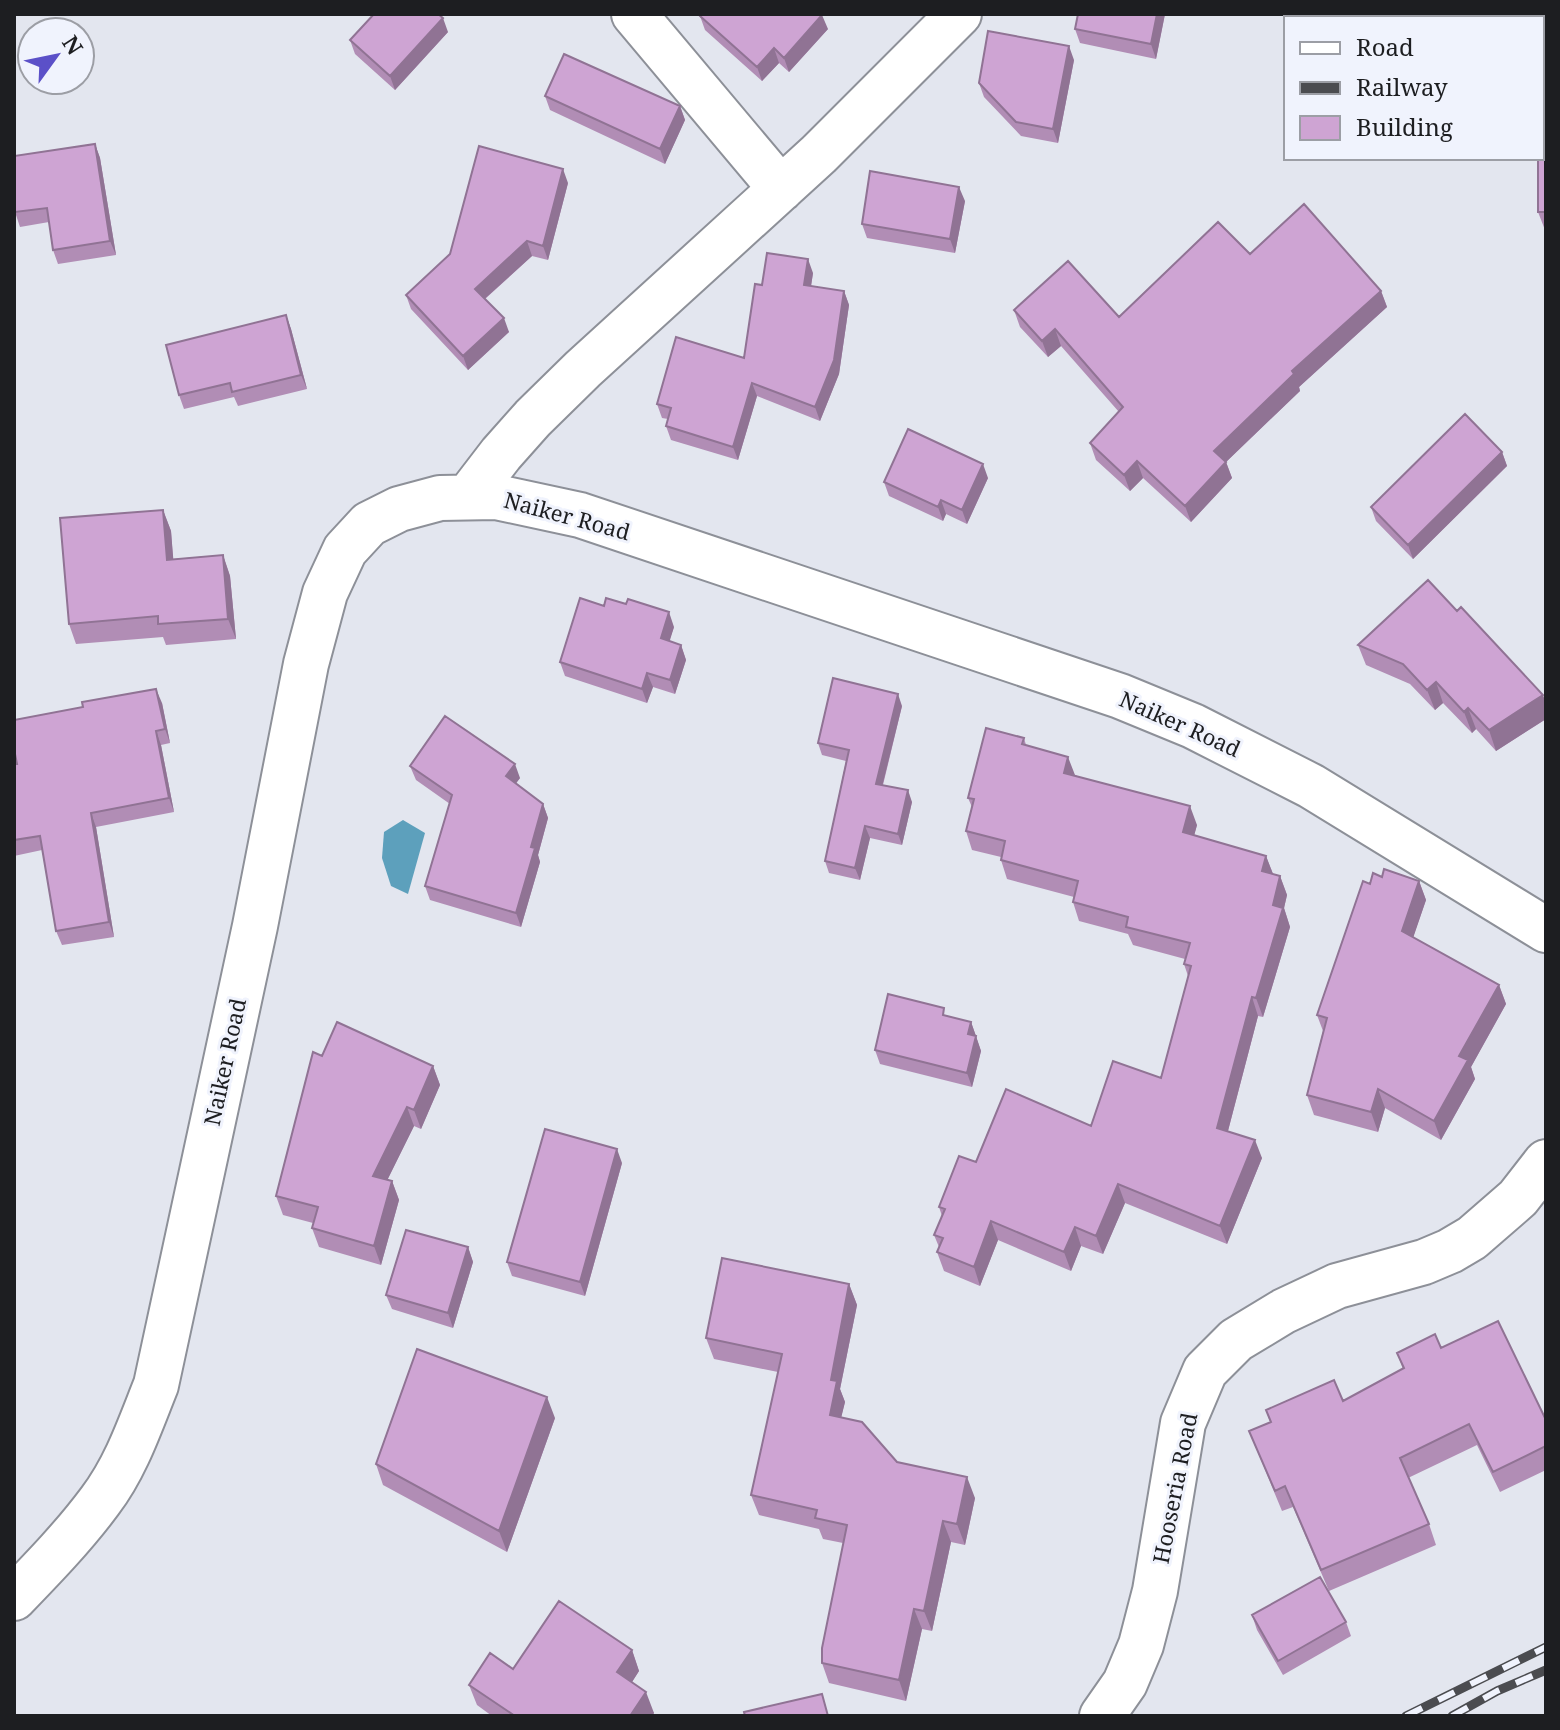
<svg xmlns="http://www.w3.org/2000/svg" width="1560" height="1730" font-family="'Noto Serif',serif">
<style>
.water{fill:#5da0bc}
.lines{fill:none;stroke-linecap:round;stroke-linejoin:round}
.minor-casing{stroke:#8d9098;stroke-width:48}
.minor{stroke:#fff;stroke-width:44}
.rail-casing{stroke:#4b4c50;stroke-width:9}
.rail{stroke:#f0f3fd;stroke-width:6;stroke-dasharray:18;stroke-linecap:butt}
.wall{fill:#b18db5}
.shaded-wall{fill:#907394}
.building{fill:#cea4d3;stroke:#907394;stroke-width:2}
.labels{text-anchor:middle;stroke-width:6;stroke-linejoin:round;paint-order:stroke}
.street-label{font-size:22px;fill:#1d1e21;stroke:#f0f3fd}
</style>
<rect width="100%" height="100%" fill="#e3e6ef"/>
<path class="water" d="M403 820 425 833 408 894 391 886 382 858 384 832Z"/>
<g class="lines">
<defs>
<path id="minor" d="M634 14 781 189
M468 497 501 454 533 418 583 369 819 154 959 14
M14 1598C44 1567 74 1536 100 1501 126 1467 140 1425 156 1385L255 926 306 664 325 593 345 550 369 524 399 509 440 498 496 497 580 515 1120 696 1193 726 1311 786 1546 930
M1102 1716 1125 1683 1141 1645 1155 1591 1183 1423 1205 1371 1236 1340 1284 1311 1337 1286 1424 1262 1450 1251 1472 1238 1518 1198 1546 1162"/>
</defs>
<use href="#minor" class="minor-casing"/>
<use href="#minor" class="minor"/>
<defs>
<path id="rail" d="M1406 1716 1546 1647
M1452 1716 1497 1691 1546 1670"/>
</defs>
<use href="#rail" class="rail-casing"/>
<use href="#rail" class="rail"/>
</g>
<path class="wall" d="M1165 14 1156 59 1080 43 1075 29Z
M700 16 828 29 789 72 779 63 762 81 705 30Z
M448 32 395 90 355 54 350 40Z
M1074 60 1058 143 1021 136 984 97 979 83Z
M545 96 680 106 685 120 665 164 550 110Z
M1546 125V230H1545L1538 212Z
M95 144 100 158 116 255 58 264 53 250 49 222 20 227 15 212Z
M568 183 548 260 532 256 485 299 509 332 468 370 411 309 406 295Z
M965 201 955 253 867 238 862 224Z
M1250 254 1381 291 1387 307 1299 387 1300 391 1226 462 1232 478 1191 522 1143 478 1130 491 1096 460 1090 443 1119 412 1061 346 1048 357 1020 327 1014 310 1119 317Z
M813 273 811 286 844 291 849 305 839 374 820 421 757 396 738 460 671 440 666 426 668 419 662 418 657 404 744 358 762 285Z
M286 315 291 329 307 389 238 406 234 397 184 409 179 395Z
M1502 452 1507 466 1413 559 1376 521 1371 507Z
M988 478 967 524 946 514 943 521 889 496 884 482Z
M163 510 171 531 173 559 223 555 230 576 236 639 166 645 163 637 76 644 69 624Z
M1457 611 1546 703V719L1496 751 1476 729 1472 733 1443 703 1435 710 1410 684 1366 665 1358 645Z
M674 627 669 641 681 645 686 660 675 694 653 687 647 703 565 676 560 662Z
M162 703 170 743 161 745 174 812 96 827 114 937 62 945 56 931 42 850 14 856V764Z
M902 706 883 785 912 802 902 845 870 838 860 880 829 873 825 861 846 761 822 755 818 743Z
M1024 738 1026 745 1075 775 1197 825 1194 835 1266 856 1273 874 1280 876 1287 895 1284 908 1290 927 1263 1017 1258 1016 1228 1131 1262 1158 1227 1244 1125 1203 1103 1254 1081 1246 1071 1271 998 1240 980 1286 944 1271 937 1252 939 1247 934 1235 942 1216 939 1207 976 1162 1091 1126 1161 1078 1188 976 1184 964 1185 959 1133 945 1128 934 1079 921 1073 902 1074 897 1007 879 1001 860V857L972 850 966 831 972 807 968 798Z
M410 766 520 778 516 783 543 804 548 818 538 855 540 862 521 927 430 900 425 886 450 804 416 780Z
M1382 877 1419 881 1426 900 1413 937 1499 985 1506 1004 1471 1067 1475 1079 1441 1140 1385 1108 1378 1132 1314 1115 1307 1095 1323 1031 1317 1015 1370 884Z
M947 1016 971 1022 981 1051 972 1087 880 1064 875 1050Z
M322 1056 433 1066 440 1085 421 1129 414 1126 387 1180 392 1181 399 1200 381 1265 319 1247 312 1228 313 1223 283 1215 276 1196Z
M622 1163 585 1296 512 1276 507 1262Z
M468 1247 473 1262 453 1328 392 1309 386 1295Z
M849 1284 857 1305 840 1389 845 1402 841 1417 897 1462 975 1498 965 1545 951 1542 932 1631 922 1629 906 1701 829 1683 822 1663 843 1543 823 1539 819 1529 759 1515 751 1495 778 1372 714 1359 706 1338Z
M1441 1348 1546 1420V1470L1500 1492 1477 1445 1408 1478 1429 1524 1436 1545 1329 1591 1293 1507 1282 1511 1249 1431 1270 1422 1266 1410 1343 1401 1403 1369 1397 1353Z
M555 1418 507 1552 383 1485 376 1464Z
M1252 1615 1346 1622 1351 1636 1283 1675 1257 1630Z
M632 1650 639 1671 632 1682 654 1713 652 1716H492L477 1705 469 1685 513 1669Z"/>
<path class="shaded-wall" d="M1157 14H1165L1156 59 1151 44Z
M822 15 828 29 789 72 784 58Z
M443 18 448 32 395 90 390 76Z
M1069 46 1074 60 1058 143 1053 129Z
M774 48 779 63 762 81 757 67Z
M680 106 685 120 665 164 660 149Z
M95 144 100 158 116 255 110 241Z
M563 169 568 183 548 260 543 246Z
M959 187 965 201 955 253 950 239Z
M527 241 532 256 480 303 475 289Z
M808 259 813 273 809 299 804 285Z
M844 291 849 305 839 374 820 421 815 407Z
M1381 291 1387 307 1299 387 1300 391 1226 462 1232 478 1191 522 1185 506 1214 451 1292 371Z
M286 315 291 329 307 389 301 375Z
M504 318 509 332 468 370 463 356Z
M1055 329 1061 346 1048 357 1042 341Z
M752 383 757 396 738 460 733 447Z
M1502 452 1507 466 1413 559 1408 545Z
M1137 461 1143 478 1130 491 1124 475Z
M983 464 988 478 967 524 962 510Z
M941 500 946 514 943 521 938 507Z
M163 510 171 531 175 580 167 560Z
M223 555 230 576 236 639 228 619Z
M669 612 674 627 666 653 661 638Z
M681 645 686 660 675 694 670 680Z
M647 673 653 687 647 703 642 689Z
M1436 682 1443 703 1435 710 1427 690Z
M156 689 162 703 170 743 165 729Z
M898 694 902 706 880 795 876 784Z
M1543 695 1546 703V719L1496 751 1489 730Z
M1468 708 1476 729 1472 733 1464 712Z
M156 731 161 745 174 812 169 798Z
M1068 757 1075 775 1064 773Z
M515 764 520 778 511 790 506 776Z
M908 790 912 802 902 845 898 834Z
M543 804 548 818 538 855 540 862 521 927 516 913 531 847Z
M1190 806 1197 825 1190 851 1183 832Z
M91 813 96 827 114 937 109 922Z
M865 826 870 838 860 880 855 868Z
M1266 856 1273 874 1262 871Z
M1280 876 1287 895 1284 908 1290 927 1263 1017 1256 998 1273 905Z
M1419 881 1426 900 1409 950 1402 931Z
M1499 985 1506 1004 1471 1067 1475 1079 1441 1140 1434 1121 1459 1056Z
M1252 997 1258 1016 1224 1146 1217 1128Z
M971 1022 976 1036 968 1034Z
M976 1036 981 1051 972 1087 967 1073Z
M433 1066 440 1085 421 1129 414 1110Z
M1378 1089 1385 1108 1378 1132 1371 1112Z
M407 1107 414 1126 380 1195 373 1176Z
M1255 1140 1262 1158 1227 1244 1220 1226Z
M617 1149 622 1163 585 1296 580 1282Z
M392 1181 399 1200 381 1265 374 1246Z
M1118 1184 1125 1203 1103 1254 1096 1236Z
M991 1221 998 1240 980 1286 974 1267Z
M1075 1227 1081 1246 1071 1271 1064 1252Z
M468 1247 473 1262 453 1328 448 1313Z
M849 1284 857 1305 840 1389 845 1402 837 1435 830 1415 831 1380Z
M547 1397 555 1418 507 1552 499 1531Z
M967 1477 975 1498 965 1545 957 1524Z
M943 1521 951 1542 932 1631 924 1611Z
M914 1609 922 1629 906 1701 899 1680Z
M632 1650 639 1671 625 1693 617 1672Z
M646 1692 654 1713 652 1716H630Z"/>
<path class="building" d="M374 14H438L443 18 390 76 350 40Z
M701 14H821L822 15 784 58 774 48 757 67 700 16Z
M1078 14H1157L1151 44 1075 29Z
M988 31 1069 46 1053 129 1016 122 979 83Z
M564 54 680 106 660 149 545 96Z
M1542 125H1546V212H1538V158H1542Z
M95 144 110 241 53 250 47 208 15 212 14 205V156Z
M479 146 563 169 543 246 527 241 475 289 504 318 463 356 406 295 450 254Z
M870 171 959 187 950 239 862 224Z
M1304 204 1381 291 1292 371 1294 374 1214 451 1226 462 1185 506 1137 461 1124 475 1090 443 1123 407 1055 329 1042 341 1014 310 1068 261 1119 317 1218 222 1250 254Z
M767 253 808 259 804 285 844 291 834 360 815 407 752 383 733 447 666 426 671 408 657 404 676 337 744 358 755 284 762 285Z
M286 315 301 375 232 392 230 383 179 395 166 345Z
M1465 414 1502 452 1408 545 1371 507Z
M908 429 983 464 962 510 941 500 938 507 884 482Z
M163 510 167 560 223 555 228 619 158 624V616L69 624 60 518Z
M1428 580 1457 611 1461 607 1543 695 1489 730 1468 708 1464 712 1436 682 1427 690 1403 664 1358 645Z
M580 598 604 606 606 598 626 604 628 599 669 612 661 638 681 645 670 680 647 673 642 689 560 662Z
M833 678 898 694 876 784 908 790 898 834 865 826 855 868 825 861 849 750 818 743Z
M156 689 165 729 156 731 169 798 91 813 109 922 56 931 40 836 14 840V764H17L14 749V720L83 707 82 702Z
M445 716 515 764 506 776 543 804 531 847 535 848 516 913 425 886 452 795 410 766Z
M986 728 1024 738 1022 744 1068 757 1064 773 1190 806 1183 832 1266 856 1262 871 1280 876 1273 905 1283 908 1256 998 1252 997 1217 1128 1255 1140 1220 1226 1118 1184 1096 1236 1075 1227 1064 1252 991 1221 974 1267 937 1252 943 1238 934 1235 945 1209 939 1207 959 1156 976 1162 1006 1089 1091 1126 1113 1061 1161 1078 1191 966 1184 964 1190 943 1126 927 1128 917 1073 902 1078 881 1001 860 1005 841 966 831 974 799 968 798Z
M1384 869 1419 881 1402 931 1499 985 1459 1056 1468 1060 1434 1121 1378 1089 1371 1112 1307 1095 1327 1018 1317 1015 1363 881 1370 884 1373 873 1382 877Z
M888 994 944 1008 943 1015 971 1022 968 1034 976 1036 967 1073 875 1050Z
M337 1022 433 1066 414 1110 407 1107 373 1176 392 1181 374 1246 312 1228 318 1207 276 1196 313 1052 322 1056Z
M545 1129 617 1149 580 1282 507 1262Z
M406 1230 468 1247 448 1313 386 1295Z
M722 1258 849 1284 831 1380 837 1381 830 1415 862 1422 897 1462 967 1477 957 1524 943 1521 924 1611 914 1609 899 1680 822 1663V1648L847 1525 815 1518 817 1510 751 1495 782 1354 706 1338Z
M1498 1321 1546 1420V1446L1493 1472 1469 1424 1400 1458 1429 1524 1321 1570 1285 1486 1275 1491 1249 1431 1271 1422 1266 1410 1334 1380 1343 1401 1404 1368 1397 1353 1435 1334 1441 1348Z
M417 1349 547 1397 499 1531 376 1464Z
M1320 1577 1346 1622 1278 1661 1252 1615Z
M559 1601 632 1650 617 1672 646 1692 630 1716H515L469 1685 490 1653 513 1669Z
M822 1694 828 1716H745L744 1712Z"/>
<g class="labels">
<g class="street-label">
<text transform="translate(567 516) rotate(15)" y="8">Naiker Road</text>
<text transform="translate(1180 724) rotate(24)" y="8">Naiker Road</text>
<text transform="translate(225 1062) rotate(-78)" y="8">Naiker Road</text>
<text transform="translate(1175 1488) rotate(-79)" y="8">Hooseria Road</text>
</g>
</g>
<rect width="1560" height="1730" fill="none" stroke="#1d1e21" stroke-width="32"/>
<rect x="1284" y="16" width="260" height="144" fill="#f0f3fd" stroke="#9c9ea5" stroke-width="2"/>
<rect x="1300" y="42" width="40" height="12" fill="#ffffff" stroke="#9c9ea5" stroke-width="2"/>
<text x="1356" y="56" font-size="24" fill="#1d1e21">Road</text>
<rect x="1300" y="82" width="40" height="12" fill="#4b4c50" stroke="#9c9ea5" stroke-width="2"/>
<text x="1356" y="96" font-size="24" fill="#1d1e21">Railway</text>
<rect x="1300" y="116" width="40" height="24" fill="#cea4d3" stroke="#9c9ea5" stroke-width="2"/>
<text x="1356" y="136" font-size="24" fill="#1d1e21">Building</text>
<g transform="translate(56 56) rotate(57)"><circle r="38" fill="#f0f3fd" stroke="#9c9ea5" stroke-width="2"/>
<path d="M0-6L14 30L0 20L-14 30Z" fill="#5b50c8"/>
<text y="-12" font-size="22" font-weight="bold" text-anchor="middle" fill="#1d1e21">N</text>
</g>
</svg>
